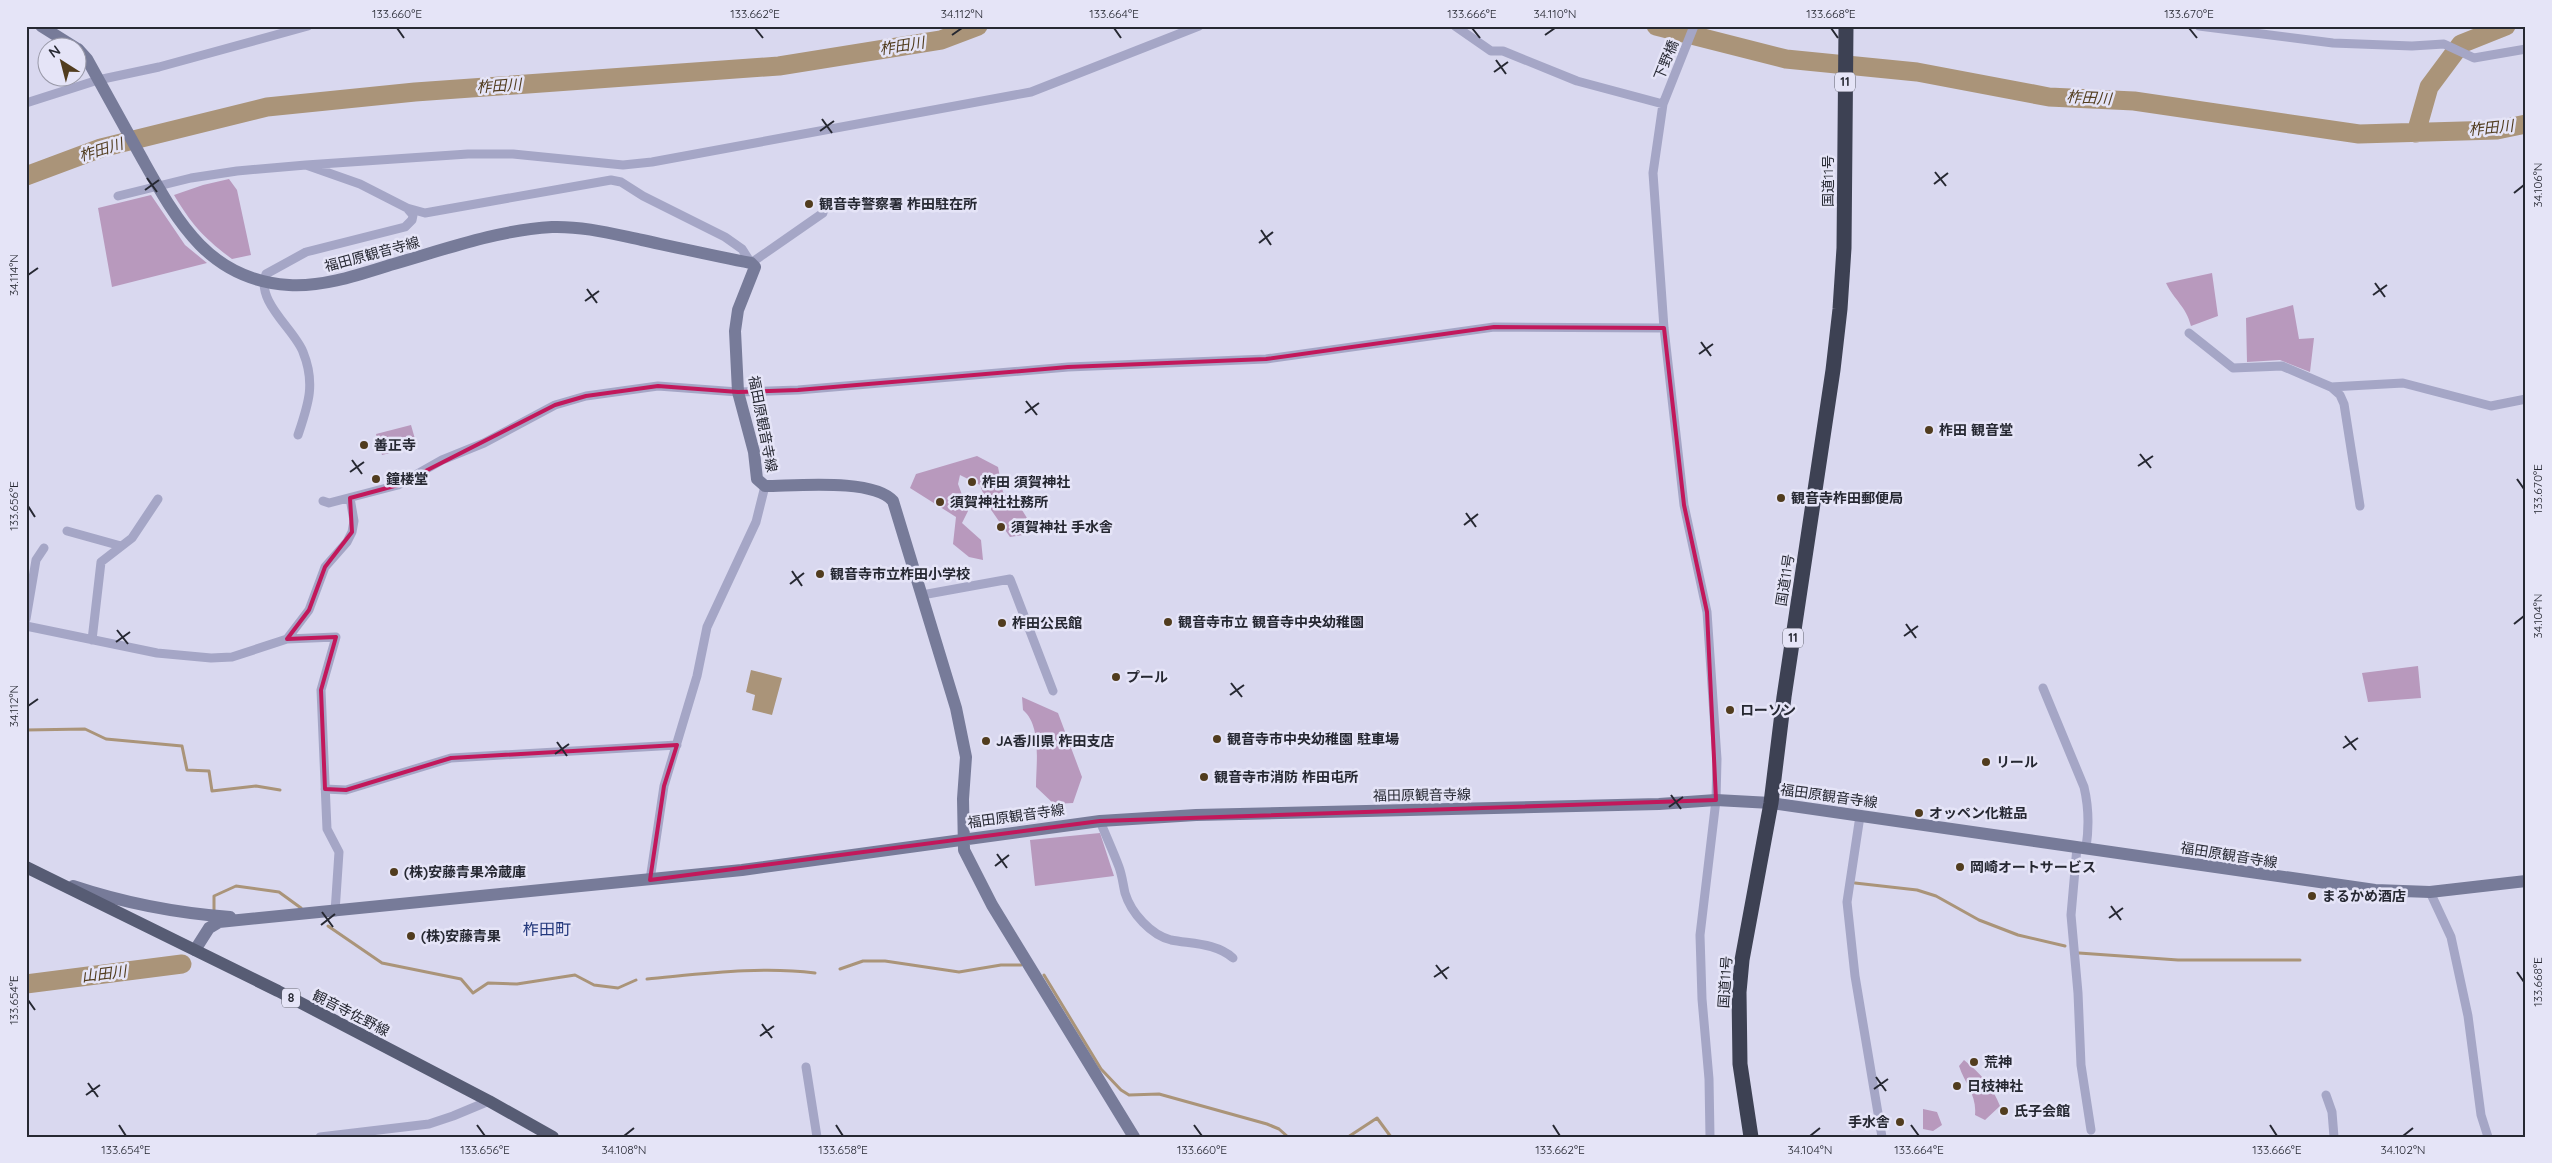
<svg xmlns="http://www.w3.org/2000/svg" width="2552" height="1163" font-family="Quicksand,'Noto Sans JP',sans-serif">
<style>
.green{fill:#b899bd}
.water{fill:#aa9479}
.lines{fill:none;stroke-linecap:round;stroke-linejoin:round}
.stream{stroke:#aa9479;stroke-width:3}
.river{stroke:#aa9479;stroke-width:19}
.street{stroke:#a5a6c6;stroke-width:9}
.secondary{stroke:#777b99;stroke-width:12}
.primary{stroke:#575c74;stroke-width:12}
.highway{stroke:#3d4153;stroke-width:15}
.marked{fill:none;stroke:#c2185b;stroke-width:4;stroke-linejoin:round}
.ticks{fill:none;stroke:#262832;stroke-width:2}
.poi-dot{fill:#513c1e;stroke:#e5e4f7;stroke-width:2}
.labels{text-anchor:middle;stroke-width:5;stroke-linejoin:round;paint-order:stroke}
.shield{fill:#e5e4f7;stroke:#5f606d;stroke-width:1}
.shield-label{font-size:12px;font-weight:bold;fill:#262832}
.street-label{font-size:14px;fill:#262832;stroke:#e5e4f7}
.poi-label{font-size:14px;font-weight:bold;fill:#262832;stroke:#e5e4f7;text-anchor:start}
.water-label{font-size:15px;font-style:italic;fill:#513c1e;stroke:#e5e4f7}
.quarter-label{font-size:16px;fill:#24397c;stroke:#e5e4f7}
.neatline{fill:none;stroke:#262832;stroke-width:2}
.ticks-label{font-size:12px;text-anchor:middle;fill:#262832}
</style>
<rect width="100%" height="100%" fill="#d9d8ef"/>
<path class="green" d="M229 179 237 190 251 255 232 259C204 238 192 225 174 195L203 185Z
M151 195 185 245 207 263 112 287 98 208Z
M2212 273 2218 316 2191 326C2186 306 2174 300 2166 283Z
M2293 305 2299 339 2314 338 2310 372 2280 360 2247 362 2246 318Z
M411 425 417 446 382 455 376 434Z
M977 456 998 467 1003 492 1022 510 1032 526 1030 534 1010 537 987 504 980 485 960 475 958 484 968 511 962 523 981 540 983 560 969 557 953 544 956 517 910 488 916 474Z
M2418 666 2421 698 2368 702 2362 673Z
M1022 697 1058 713 1082 777 1073 803 1054 804 1036 787C1036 764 1042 726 1023 710Z
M1100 833 1114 876 1035 886 1030 840Z
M1964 1060C1981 1074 1992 1086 2000 1106L1985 1120 1975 1115C1977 1095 1965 1084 1959 1066Z
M1923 1109 1937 1112 1942 1125 1933 1131 1923 1129Z"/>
<path class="water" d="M751 670 782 678 772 715 752 710 755 695 746 692Z"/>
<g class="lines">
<path class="stream" d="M26 730 85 729 106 739 182 746 187 770 209 771 212 791 256 786 280 790
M1855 883 1917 890 1936 896 1979 920 2018 935 2065 946
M214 911V896L236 886 279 892 301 908
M328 926 382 963 461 979 473 993 488 983 517 984 575 975 594 985 618 988 636 980
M2079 953 2178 960H2300
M840 969 863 961H885L959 972 1001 965H1021
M1044 975 1101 1069 1121 1090 1129 1095 1159 1094 1267 1124 1279 1129 1288 1137
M647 979C702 974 760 966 815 973
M1348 1137 1377 1118 1391 1137"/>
<path class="river" d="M1656 26 1786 59 1917 72 2049 97 2134 101 2359 134 2497 130 2526 124
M2416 133 2429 87 2461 44 2506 26
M26 176 101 148 267 107 415 92 779 66 941 40 978 26
M26 984 182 964"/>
<path class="street" d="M1455 26 1491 51H1503L1577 81 1663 104
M1694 26 1663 104 1653 173 1664 328 1684 505 1707 612 1717 759 1716 800 1700 935 1702 999 1709 1079 1710 1137
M2199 26 2333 43 2412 46 2444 44 2474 58 2526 49
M26 103 98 80 159 67 308 26
M306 165 468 154H513L623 165 652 162 1031 92 1199 26
M118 196 191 178 237 171 306 165 360 184 407 208 425 213 611 180 621 182 643 196 725 237 742 249 751 263 823 213
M2189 333 2233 368 2282 366 2331 387 2403 383 2491 406 2526 399
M2331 387 2340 395 2344 404 2360 506
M298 435C308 405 316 384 303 352 295 330 255 301 266 274L306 252 405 227 412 220 413 215 407 208
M323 501 329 503 398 485 442 460 484 443 555 405 586 396 658 386 738 392 798 390 1068 367 1266 359 1494 327 1664 328
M67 531 121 546
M922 595 1010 579 1053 691
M26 619 36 560 44 548
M26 626 157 653 211 658 232 657 287 639 336 637 321 690 327 829 339 852 335 912
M287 639 309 610 325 567 347 542 352 532 354 521 350 498
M92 640 101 562 132 538 158 499
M2043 688 2084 787C2089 808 2089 828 2086 848
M325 789 346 790 451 758 677 745
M1860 816 1847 902 1855 976 1882 1137
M1100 821C1106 836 1113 851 1119 867 1122 875 1123 884 1125 893 1131 913 1151 935 1171 940 1192 944 1216 943 1233 958
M2077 847 2071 915 2078 993 2081 1065 2091 1130
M650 880 664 786 697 676 707 627 756 522 765 486
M2430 892 2451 937 2468 1016 2481 1115 2488 1137
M806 1067 817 1137
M2326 1095 2332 1112 2334 1137
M320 1137 429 1124 453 1116 489 1101"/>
<path class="secondary" d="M41 26 76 48
M78 49 87 59C104 90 121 121 139 153 175 217 206 280 289 285 323 287 358 275 390 265 443 250 497 230 552 227 583 226 613 234 642 240 679 248 715 256 751 263L755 267 738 310 735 331 738 392 754 452 757 479 765 486C795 486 873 478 893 501L956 708 966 757 963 799 964 850 992 905 1134 1137
M73 886C124 903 176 913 230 917
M195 950 209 928 219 922 742 870 1100 821 1196 815 1659 804 1716 800 1771 803 2375 890 2430 892 2526 881"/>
<path class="primary" d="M26 867 278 991 489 1101 553 1137"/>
<path class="highway" d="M1751 1137 1740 1064 1739 992 1742 960 1771 803 1784 697 1833 370 1840 309 1844 248 1846 26"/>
</g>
<path class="marked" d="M1494 327 1664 328 1684 505 1707 612 1716 800 1100 821 650 880 664 786 677 745 451 758 346 790 325 789 321 690 336 637 287 639 309 610 325 567 352 532 350 498 398 485 555 405 586 396 658 386 738 392 798 390 1068 367 1266 359Z"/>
<path class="ticks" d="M397 28 404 38M755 28 763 38M1114 28 1121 38M1472 28 1480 38M1831 28 1838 38M2189 28 2197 38M952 35 962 28M1545 35 1555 28M1496 60 1506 74M1494 72 1508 62M822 119 832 133M820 131 834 121M1935 172 1946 186M147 178 157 192M1934 184 1948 173M145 190 159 180M2514 193 2524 185M1261 230 1271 245M1259 243 1273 232M28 275 38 268M2375 283 2385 297M587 289 597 303M2373 295 2387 285M585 301 599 291M1701 342 1711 356M1699 354 1713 344M1026 401 1037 415M1025 413 1039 403M2140 454 2151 468M352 460 362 474M2138 466 2153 456M350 472 364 462M2517 479 2524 489M28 506 35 517M1466 513 1476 527M1464 525 1478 514M792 571 802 586M790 584 804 573M1906 624 1916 638M2514 624 2524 616M117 630 128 644M1904 636 1918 626M116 642 130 632M1231 683 1242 697M1230 695 1244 685M28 706 38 699M2345 736 2356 750M557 742 567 756M2343 748 2358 738M555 754 569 744M1671 795 1681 809M1669 807 1683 797M997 854 1007 868M995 866 1009 855M2111 906 2121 920M322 912 333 927M2109 918 2123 908M321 925 335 914M1436 965 1447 979M2517 972 2524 982M1434 977 1449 967M28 1000 35 1010M762 1024 772 1038M760 1036 774 1026M1876 1077 1886 1091M88 1083 98 1097M1874 1089 1888 1079M86 1095 100 1085M119 1125 126 1136M477 1125 485 1136M836 1125 843 1136M1194 1125 1202 1136M1553 1125 1560 1136M1911 1125 1919 1136M2270 1125 2277 1136M624 1136 634 1128M1810 1136 1820 1128M2403 1136 2413 1128"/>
<g class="poi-dot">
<circle cx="809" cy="204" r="5"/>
<circle cx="1929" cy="430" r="5"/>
<circle cx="364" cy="445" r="5"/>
<circle cx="376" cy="479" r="5"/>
<circle cx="972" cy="482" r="5"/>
<circle cx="1781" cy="498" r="5"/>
<circle cx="940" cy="502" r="5"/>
<circle cx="1001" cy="527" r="5"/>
<circle cx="820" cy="574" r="5"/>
<circle cx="1168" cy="622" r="5"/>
<circle cx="1002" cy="623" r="5"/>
<circle cx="1116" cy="677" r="5"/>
<circle cx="1730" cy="710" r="5"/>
<circle cx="1217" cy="739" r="5"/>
<circle cx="986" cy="741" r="5"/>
<circle cx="1986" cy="762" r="5"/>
<circle cx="1204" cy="777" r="5"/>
<circle cx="1919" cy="813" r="5"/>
<circle cx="1960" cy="867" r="5"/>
<circle cx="394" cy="872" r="5"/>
<circle cx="2312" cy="896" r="5"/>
<circle cx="411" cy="936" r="5"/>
<circle cx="1974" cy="1062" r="5"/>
<circle cx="1957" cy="1086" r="5"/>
<circle cx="2004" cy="1111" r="5"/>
<circle cx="1900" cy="1122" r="5"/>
</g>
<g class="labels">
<g class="shield">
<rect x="1835" y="72.5" width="20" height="19" rx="4"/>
<rect x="1783" y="628.5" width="20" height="19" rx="4"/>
<rect x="282" y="988.5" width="18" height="19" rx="4"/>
</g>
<g class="shield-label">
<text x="1845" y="86">11</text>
<text x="1793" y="642">11</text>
<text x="291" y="1002">8</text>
</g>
<g class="street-label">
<text transform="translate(1666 60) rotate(-68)" y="5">下野橋</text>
<text transform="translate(1828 181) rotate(-90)" y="5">国道11号</text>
<text transform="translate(372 254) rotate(-15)" y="5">福田原観音寺線</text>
<text transform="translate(763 424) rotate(79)" y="5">福田原観音寺線</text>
<text transform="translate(1785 580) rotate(-81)" y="5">国道11号</text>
<text transform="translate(1422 795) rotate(-1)" y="5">福田原観音寺線</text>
<text transform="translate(1829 796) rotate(8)" y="5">福田原観音寺線</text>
<text transform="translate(1016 816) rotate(-8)" y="5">福田原観音寺線</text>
<text transform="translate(2229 855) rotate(9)" y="5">福田原観音寺線</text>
<text transform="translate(1725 982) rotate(-86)" y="5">国道11号</text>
<text transform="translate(351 1013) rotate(27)" y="5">観音寺佐野線</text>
</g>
<g class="poi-label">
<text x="819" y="209">観音寺警察署 柞田駐在所</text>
<text x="1939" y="435">柞田 観音堂</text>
<text x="374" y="450">善正寺</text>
<text x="386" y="484">鐘楼堂</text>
<text x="982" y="487">柞田 須賀神社</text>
<text x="1791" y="503">観音寺柞田郵便局</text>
<text x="950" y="507">須賀神社社務所</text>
<text x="1011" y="532">須賀神社 手水舎</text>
<text x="830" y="579">観音寺市立柞田小学校</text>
<text x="1178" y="627">観音寺市立 観音寺中央幼稚園</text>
<text x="1012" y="628">柞田公民館</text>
<text x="1126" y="682">プール</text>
<text x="1740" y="715">ローソン</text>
<text x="1227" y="744">観音寺市中央幼稚園 駐車場</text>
<text x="996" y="746">JA香川県 柞田支店</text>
<text x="1996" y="767">リール</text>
<text x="1214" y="782">観音寺市消防 柞田屯所</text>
<text x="1929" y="818">オッペン化粧品</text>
<text x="1970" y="872">岡崎オートサービス</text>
<text x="404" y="877">(株)安藤青果冷蔵庫</text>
<text x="2322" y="901">まるかめ酒店</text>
<text x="421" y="941">(株)安藤青果</text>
<text x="1984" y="1067">荒神</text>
<text x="1967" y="1091">日枝神社</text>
<text x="2014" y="1116">氏子会館</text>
<text x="1890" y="1127" text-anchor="end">手水舎</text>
</g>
<g class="water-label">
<text transform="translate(902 46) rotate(-9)" y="5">柞田川</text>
<text transform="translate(499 86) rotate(-4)" y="5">柞田川</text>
<text transform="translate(2089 98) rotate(3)" y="5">柞田川</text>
<text transform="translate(2491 128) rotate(-6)" y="5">柞田川</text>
<text transform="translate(101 150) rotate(-17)" y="5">柞田川</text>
<text transform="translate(104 974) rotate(-7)" y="5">山田川</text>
</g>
<g class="quarter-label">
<text x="547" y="935">柞田町</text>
</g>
</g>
<rect width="2552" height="1163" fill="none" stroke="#e5e4f7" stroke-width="55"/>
<g transform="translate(62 62) rotate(324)"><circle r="24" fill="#e5e4f7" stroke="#9999a8"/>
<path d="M0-4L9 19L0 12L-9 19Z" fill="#513c1e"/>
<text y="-8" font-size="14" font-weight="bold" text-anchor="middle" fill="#262832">N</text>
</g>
<rect x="28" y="28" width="2496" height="1108" class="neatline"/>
<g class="ticks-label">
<text x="397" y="18">133.660°E</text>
<text x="755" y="18">133.662°E</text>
<text x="962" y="18">34.112°N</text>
<text x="1114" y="18">133.664°E</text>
<text x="1472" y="18">133.666°E</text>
<text x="1555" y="18">34.110°N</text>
<text x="1831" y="18">133.668°E</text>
<text x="2189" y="18">133.670°E</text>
<text transform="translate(2538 185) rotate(-90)" y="4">34.106°N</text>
<text transform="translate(14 275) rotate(-90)" y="4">34.114°N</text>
<text transform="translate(2538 489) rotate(-90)" y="4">133.670°E</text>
<text transform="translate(14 506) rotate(-90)" y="4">133.656°E</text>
<text transform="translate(2538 616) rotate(-90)" y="4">34.104°N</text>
<text transform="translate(14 706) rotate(-90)" y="4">34.112°N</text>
<text transform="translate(2538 982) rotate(-90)" y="4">133.668°E</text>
<text transform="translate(14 1000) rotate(-90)" y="4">133.654°E</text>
<text x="126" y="1154">133.654°E</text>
<text x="485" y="1154">133.656°E</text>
<text x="624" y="1154">34.108°N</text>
<text x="843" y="1154">133.658°E</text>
<text x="1202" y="1154">133.660°E</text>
<text x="1560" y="1154">133.662°E</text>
<text x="1810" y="1154">34.104°N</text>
<text x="1919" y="1154">133.664°E</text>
<text x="2277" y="1154">133.666°E</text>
<text x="2403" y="1154">34.102°N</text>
</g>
</svg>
